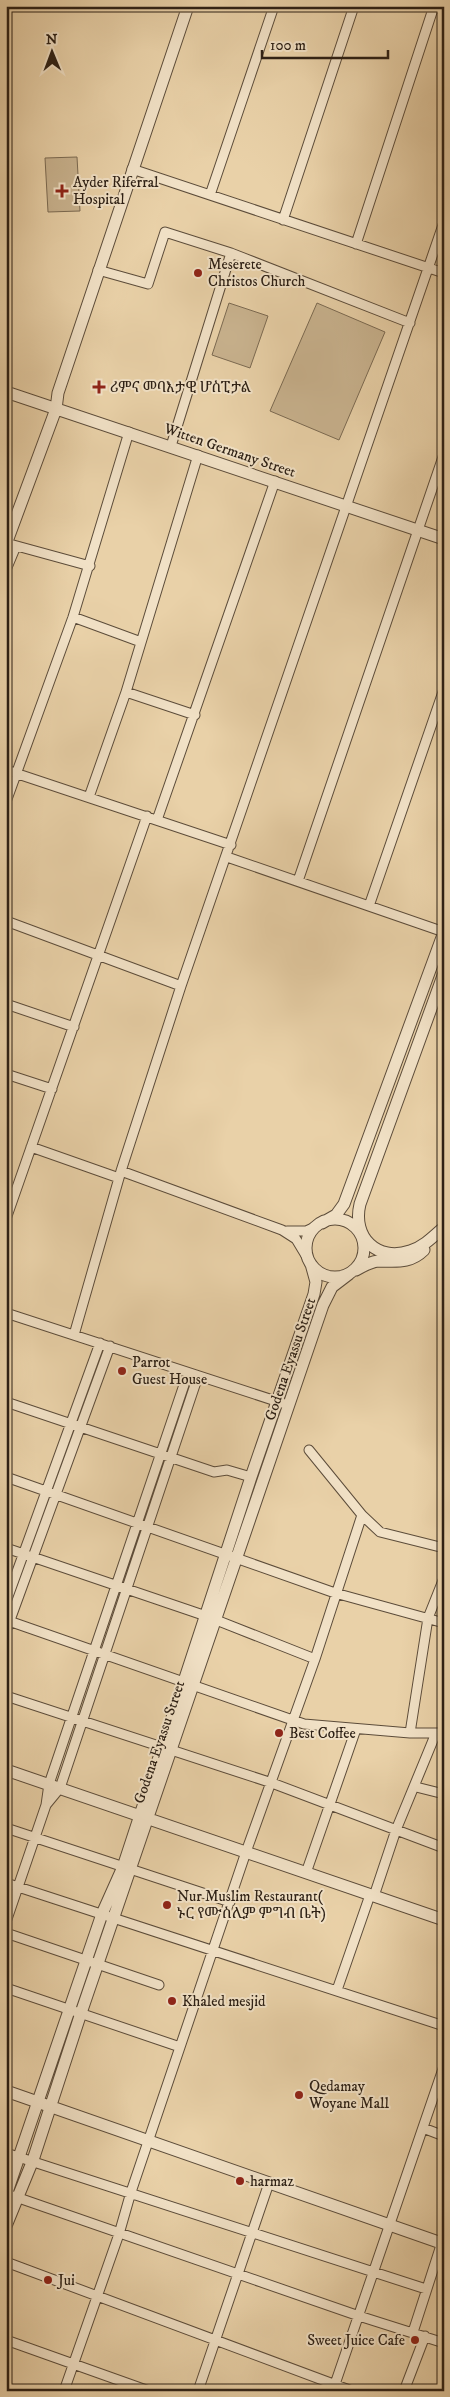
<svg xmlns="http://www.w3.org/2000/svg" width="450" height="2397" font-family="'IM FELL DW Pica','Noto Serif Ethiopic',serif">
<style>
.green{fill:#c9b38f;stroke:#7b6a52}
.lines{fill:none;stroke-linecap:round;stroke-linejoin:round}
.minor-casing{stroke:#5c4c3a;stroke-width:11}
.tertiary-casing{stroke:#5c4c3a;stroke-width:13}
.minor{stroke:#f1e1c6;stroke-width:9}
.tertiary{stroke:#f1e1c6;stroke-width:11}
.poi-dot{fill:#8f2418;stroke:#f1e1c6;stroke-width:2}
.labels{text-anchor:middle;stroke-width:4;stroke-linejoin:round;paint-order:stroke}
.poi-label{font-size:15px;fill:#2d2015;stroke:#f1e1c6;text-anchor:start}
.street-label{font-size:15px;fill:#2d2015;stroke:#f1e1c6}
</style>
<rect width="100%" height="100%" fill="#e9d1a8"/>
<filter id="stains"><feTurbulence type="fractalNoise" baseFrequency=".004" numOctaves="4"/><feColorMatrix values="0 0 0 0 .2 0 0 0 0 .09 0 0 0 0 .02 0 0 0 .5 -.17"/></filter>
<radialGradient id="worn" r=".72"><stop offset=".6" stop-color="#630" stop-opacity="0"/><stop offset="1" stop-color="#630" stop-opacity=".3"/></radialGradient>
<path class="green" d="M77 157 80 211 48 212 45 158Z
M229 303 268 316 250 368 212 355Z
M317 303 385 332 339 440 270 411Z"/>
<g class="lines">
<defs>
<path id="minor" d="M132 169 444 273
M210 195 274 6
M283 220 354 6
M356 244 434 6
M98 270 148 284 165 232 231 253 410 323
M171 446 231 253
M6 543 90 566
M6 570 16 546
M73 617 141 642
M126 692 195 715
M6 770 231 845
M89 797 126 692 198 455
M6 802 73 617 129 432
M157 820 275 481
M227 857 444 932
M298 881 444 454
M369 906 444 689
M6 921 181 986
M6 1004 74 1027
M6 1074 52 1089
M31 1147 119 1178
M121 1171 282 1230 296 1239 308 1259
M6 1219 147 816
M287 1231H306L317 1226
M6 1313 282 1403
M74 1335 121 1171 181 986 444 222
M6 1402 214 1472 227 1470 251 1477
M309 1450 362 1515 380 1532 444 1548
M6 1477 335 1593 444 1623
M6 1548 206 1616 315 1659
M6 1602 100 1343
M6 1620 304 1724 410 1733H444
M6 1631 110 1346
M6 1696 272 1783 444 1848
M410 1733 428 1618 444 1578
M416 1787 444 1794
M6 1828 230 1902
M306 1873 356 1729
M6 1883 444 2026
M374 1896 396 1830 436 1733
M6 1922 46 1805 49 1784 188 1373 198 1376 60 1788 46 1805
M6 1933 159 1985
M6 1988 180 2047
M337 1990 370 1895
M423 2128 444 2136
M6 2153 426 2289
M13 2196 359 2316 444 2343
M6 2262 352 2391
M413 2332 444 2236
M6 2340 149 2391
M333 2390 444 2066
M64 2391 119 2234 131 2192 246 1852 315 1659 362 1515
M198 2391 269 2183
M404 2391 425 2336"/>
<path id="tertiary" d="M436 6 444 9
M6 392 444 539
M6 544 56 409 58 393 188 6
M306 1248a29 29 0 1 1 58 0a29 29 0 1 1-58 0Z
M322 1223 336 1215 344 1204 444 932
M443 1228C433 1237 423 1247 410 1251 377 1262 352 1237 360 1204L444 973
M356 1270C363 1266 370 1262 378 1261 396 1261 410 1264 424 1250
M6 1770 444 1920
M6 2091 444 2244
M6 2195 102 1914 123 1867 251 1477 314 1294 316 1282 311 1264
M6 2226 33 2160 81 2013 323 1305 332 1287 349 1274"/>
</defs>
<use href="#minor" class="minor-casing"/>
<use href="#tertiary" class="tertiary-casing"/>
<use href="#minor" class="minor"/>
<use href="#tertiary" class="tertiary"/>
</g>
<g class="poi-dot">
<path d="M59.5 183.5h5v5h5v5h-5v5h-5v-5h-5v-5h5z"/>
<circle cx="198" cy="273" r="5"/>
<path d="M96.5 379.5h5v5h5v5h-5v5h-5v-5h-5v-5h5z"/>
<circle cx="122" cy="1371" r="5"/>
<circle cx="279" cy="1733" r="5"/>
<circle cx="167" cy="1905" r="5"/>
<circle cx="172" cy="2001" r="5"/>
<circle cx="299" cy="2095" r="5"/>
<circle cx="240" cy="2181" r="5"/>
<circle cx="48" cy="2280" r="5"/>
<circle cx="415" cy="2340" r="5"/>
</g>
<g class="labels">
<g class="poi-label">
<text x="73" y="187">Ayder Riferral<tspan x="73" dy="17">Hospital</tspan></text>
<text x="208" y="269">Meserete<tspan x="208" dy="17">Christos Church</tspan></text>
<text x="110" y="392">ሪምና መባእታዊ ሆስፒታል</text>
<text x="132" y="1367">Parrot<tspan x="132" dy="17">Guest House</tspan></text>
<text x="289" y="1738">Best Coffee</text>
<text x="177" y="1901">Nur Muslim Restaurant(<tspan x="177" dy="17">ኑር የሙስሊም ምግብ ቤት)</tspan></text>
<text x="182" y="2006">Khaled mesjid</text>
<text x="309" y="2091">Qedamay<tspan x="309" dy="17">Woyane Mall</tspan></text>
<text x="250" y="2186">harmaz</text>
<text x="58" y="2285">Jui</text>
<text x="405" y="2345" text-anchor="end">Sweet Juice Cafe</text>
</g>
<g class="street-label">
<text transform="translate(230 450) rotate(19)" y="5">Witten Germany Street</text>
<text transform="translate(290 1359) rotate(-71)" y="5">Godena Eyassu Street</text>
<text transform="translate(159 1742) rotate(-71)" y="5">Godena Eyassu Street</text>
</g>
</g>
<rect width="450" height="2397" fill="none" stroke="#e9d1a8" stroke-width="25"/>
<rect x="8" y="8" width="435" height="2382" fill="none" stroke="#2d2015" stroke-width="2.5"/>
<rect x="12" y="12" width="425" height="2372" fill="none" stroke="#2d2015"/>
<g transform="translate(52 52) rotate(359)" stroke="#f1e1c6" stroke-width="4" paint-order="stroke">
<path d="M0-4L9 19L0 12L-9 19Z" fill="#2d2015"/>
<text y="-8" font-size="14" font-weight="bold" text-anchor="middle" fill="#2d2015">N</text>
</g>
<path d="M262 50v8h126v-8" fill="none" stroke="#2d2015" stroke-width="2.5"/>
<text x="270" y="50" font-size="15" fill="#2d2015" stroke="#f1e1c6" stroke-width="4" paint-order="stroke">100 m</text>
<rect width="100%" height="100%" filter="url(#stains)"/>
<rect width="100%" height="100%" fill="url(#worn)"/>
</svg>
